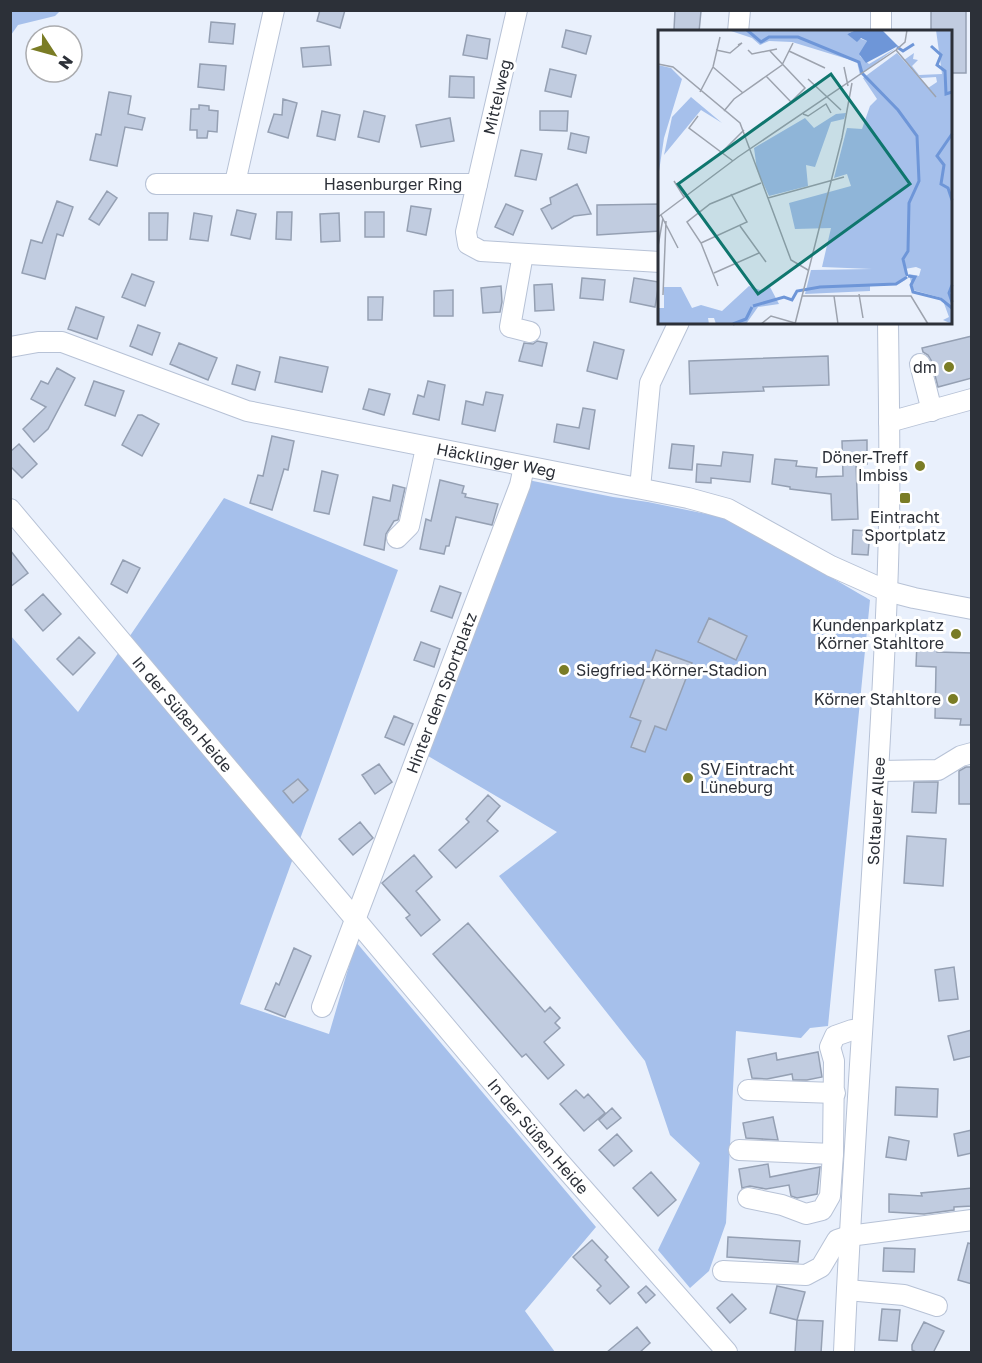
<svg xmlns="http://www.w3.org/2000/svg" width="982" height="1363" font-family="'Golos Text',sans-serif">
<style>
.green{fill:#a6c0eb}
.building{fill:#c1cce0;stroke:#95a0b3;stroke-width:1.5}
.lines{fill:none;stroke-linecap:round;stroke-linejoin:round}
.minor-casing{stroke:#b7c2d6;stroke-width:22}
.minor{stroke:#fff;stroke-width:20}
.poi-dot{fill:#7a7c25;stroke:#fff;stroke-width:2}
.labels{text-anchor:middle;stroke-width:6;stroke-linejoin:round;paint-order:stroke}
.street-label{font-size:16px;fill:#2c3038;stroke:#fff}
.poi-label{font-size:16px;fill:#2c3038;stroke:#fff;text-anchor:end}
.inset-river{fill:none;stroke:#6e96d8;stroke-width:3}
.inset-road{fill:none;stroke:#9da3ae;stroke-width:1.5}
.view{fill:#0f766e;fill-opacity:0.15;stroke:#0f766e;stroke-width:3}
.inset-edge{fill:none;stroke:#2c3038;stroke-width:3}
</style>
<rect width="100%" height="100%" fill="#e9f0fc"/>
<path class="green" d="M11 10H60V11L55 16 18 25 11 35Z
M528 480 613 497 648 502 731 519 870 600 828 1026 810 1028 801 1038 736 1031 726 1223 709 1271 690 1288 658 1250 700 1163 670 1135 645 1061 499 876 557 832 423 753Z
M224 498 398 570 240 1004 329 1034 356 942 596 1227 525 1311 555 1352H11L10 635 78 712Z"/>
<path class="building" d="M320 10H345L340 28 317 21Z
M675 10 701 11 699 32 674 30Z
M931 10H966V73H951V32H931Z
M211 22 235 24 233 44 209 42Z
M566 30 591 36 586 54 562 47Z
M467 35 490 39 487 59 463 55Z
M329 46 331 65 303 67 301 48Z
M200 64 226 66 224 90 198 87Z
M550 69 576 75 571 97 545 91Z
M450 76 474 77V98L449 97Z
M109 92 131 96 128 114 145 118 142 130 125 127 117 166 90 160 96 134 101 135Z
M283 99 297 103 288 138 268 132 274 114 282 115Z
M199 105 209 106V110L218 111 217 132 208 131 207 138H197V130H190L191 109H199Z
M322 111 340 115 335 140 317 136Z
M364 111 385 116 379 142 358 137Z
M540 111H568L567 131 540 130Z
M450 118 454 141 421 147 416 125Z
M571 133 589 137 586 153 568 149Z
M521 150 542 154 536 180 515 176Z
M577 184 591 214 574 216 552 229 541 209 551 204 550 198Z
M107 191 117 198 99 225 89 219Z
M57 201 73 207 63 236 57 234 45 279 22 273 31 240 42 243Z
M506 204 523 211 513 235 495 227Z
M660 204V231L597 235V205Z
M411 206 431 209 426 235 407 231Z
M237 210 256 214 250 239 231 235Z
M277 212H292L291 240 276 239Z
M365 212H384V237H365Z
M149 213H168L167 240H149Z
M194 213 212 216 208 241 190 239Z
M339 213 340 241 321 242 320 214Z
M132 274 154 282 145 306 122 297Z
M582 278 605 280 603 300 580 298Z
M634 278 659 282 655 307 630 302Z
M552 284 554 310 535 311 534 285Z
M501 286 502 302 500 312 483 313 481 288Z
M453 290V316H434V291Z
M368 297H383L382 320H368Z
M76 307 104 317 97 339 68 329Z
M138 325 160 333 152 355 130 346Z
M972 336V378L938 387 931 360 928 355 923 352 922 348Z
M537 341 547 343 542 366 519 361 524 343 533 344Z
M594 342 624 350 617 379 587 371Z
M179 343 217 358 208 380 170 364Z
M828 356 829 385 763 387 764 391 690 394 689 361Z
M280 357 328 367 322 392 275 382Z
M237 365 260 372 255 390 232 384Z
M57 368 75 378 48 429 34 442 23 429 46 407 31 399 41 381 48 384Z
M94 381 124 391 115 416 85 405Z
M428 381 445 385 439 420 413 414 418 395 424 397Z
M369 389 390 394 384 415 363 409Z
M486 392 503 395 495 431 462 424 466 401 483 405Z
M583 408 595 410 589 449 554 442 557 424 579 428Z
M138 415H142L159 424 142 456 122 445Z
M272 436 294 441 288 470 284 469 272 510 250 503 258 475 263 476Z
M867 440V464H856L858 519 832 520 831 494 790 489V487L772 484 775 459 797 461 796 466 817 468 816 477 843 476 842 441Z
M19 444 37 464 22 478 10 466V452Z
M672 444 694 446 692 470 669 468Z
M723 452 753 455 750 482 711 478V483L696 482 697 464 721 466Z
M322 471 338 475 329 514 314 511Z
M440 480 464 486 462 493 466 494 465 497 498 504 492 525 456 517 449 546H446L444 554 420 549 426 519 431 521Z
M393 485 405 488 398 520 394 521 386 534 384 550 364 545 373 497 390 501Z
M853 530 870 531 868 555 852 554Z
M10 550 28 573 10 587Z
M123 560 140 568 127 593 111 584Z
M440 586 461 593 452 618 431 611Z
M43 594 61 614 43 631 25 610Z
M709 618 747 636 736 660 698 642Z
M79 637 95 653 73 675 57 659Z
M421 642 440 649 434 667 414 660Z
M917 642 937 643V652L972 653V725H960L961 719 935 718 936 667 916 666Z
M656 650 692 663 666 730 655 726 645 752 631 747 641 721 630 717Z
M394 716 413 724 404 745 385 737Z
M379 764 392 782 375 794 362 775Z
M966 767H972V804H959V771Z
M298 779 308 790 293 803 283 791Z
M914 782H938L936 813 912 812Z
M488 795 500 806 487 821 498 831 456 868 439 850 469 822 466 819Z
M360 822 373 838 353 855 339 839Z
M907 836 946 839 943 886 904 883Z
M414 855 432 877 416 891 440 920 421 936 406 918 410 915 382 883Z
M468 923 545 1012 550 1007 560 1018 555 1023 560 1028 544 1042 564 1065 548 1079 526 1054 522 1057 433 954Z
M294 948 311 956 285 1017 265 1009 276 983 279 985Z
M954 967 958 999 939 1001 935 970Z
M972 1030V1056L954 1060 948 1036Z
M818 1052 822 1077 807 1080H793L792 1074 767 1079 752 1078 748 1059 776 1053 777 1060Z
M896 1087 938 1089 937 1117 895 1115Z
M576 1090 584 1098 588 1094 605 1113 584 1131 560 1104Z
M612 1108 621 1118 607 1129 599 1120Z
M773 1117 778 1140 746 1138 743 1123Z
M972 1130V1153L958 1156 954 1134Z
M617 1134 632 1151 614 1166 599 1150Z
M889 1137 909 1141 906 1160 886 1157Z
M768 1164 770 1177 820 1167 817 1194 797 1198 791 1196 789 1185 766 1189 750 1186 742 1188 739 1169Z
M651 1172 676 1200 658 1216 633 1188Z
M972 1188V1206L954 1207V1210L924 1214 889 1212V1194L922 1196 921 1193Z
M728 1237 800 1241 798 1262 727 1257Z
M592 1240 608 1257 605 1260 629 1287 610 1304 597 1290 601 1286 573 1257Z
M968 1243 972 1244V1284L958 1280Z
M884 1248 915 1249 914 1272 883 1271Z
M646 1286 655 1295 646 1303 638 1293Z
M777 1286 805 1292 797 1320 770 1313Z
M732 1294 746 1309 730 1323 717 1308Z
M882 1309 900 1310 897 1341 879 1340Z
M797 1320 823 1321 821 1353H795Z
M924 1322 944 1331 933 1353H918L912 1350V1345Z
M637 1327 650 1343 639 1353H606Z"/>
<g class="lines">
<defs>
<g id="minor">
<path d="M517 10 466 232 468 244 481 251 660 262"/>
<path d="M881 10V32"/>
<path d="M738 32 740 10"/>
<path d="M235 183 274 10"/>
<path id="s1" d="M156 184H477"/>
<path d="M523 254 510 327 530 332"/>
<path id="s2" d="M10 347 38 342H62L247 411 688 498 728 509 831 566 887 591 914 598 972 609"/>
<path d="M920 364 932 411"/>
<path d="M889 422 972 399"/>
<path d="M640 488 650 383 679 322"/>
<path id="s3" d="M10 509 557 1159 727 1352"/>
<path d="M397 538 409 526 426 448"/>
<path d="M879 771 938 770 961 756 972 753"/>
<path id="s4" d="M322 1007 520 485 524 467"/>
<path d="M748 1090 835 1093"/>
<path d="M739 1150 833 1154"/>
<path d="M748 1198 782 1205 806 1214 822 1210 830 1196 833 1154 834 1061 830 1047 835 1036 852 1030 862 1031"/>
<path d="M723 1271 806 1275 821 1267 837 1240 849 1236 972 1220"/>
<path d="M847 1290 904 1295 937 1306"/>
<path id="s5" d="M844 1352C855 1099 877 846 887 592 891 502 889 412 888 322"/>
</g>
</defs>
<use href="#minor" class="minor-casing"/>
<use href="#minor" class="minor"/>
</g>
<g class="poi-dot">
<circle cx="949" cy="367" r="6"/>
<circle cx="920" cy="466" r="6"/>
<rect x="899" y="492" width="12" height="12" rx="3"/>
<circle cx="956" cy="634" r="6"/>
<circle cx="564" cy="670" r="6"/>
<circle cx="953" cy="699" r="6"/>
<circle cx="688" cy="778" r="6"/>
</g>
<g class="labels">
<g class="street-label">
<text transform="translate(497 97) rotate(-77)" y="6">Mittelweg</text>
<text dy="6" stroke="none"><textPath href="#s1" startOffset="237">Hasenburger Ring</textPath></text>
<text dy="6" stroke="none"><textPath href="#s2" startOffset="504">Häcklinger Weg</textPath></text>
<text dy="6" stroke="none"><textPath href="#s4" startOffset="336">Hinter dem Sportplatz</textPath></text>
<text dy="6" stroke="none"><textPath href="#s3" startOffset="268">In der Süßen Heide</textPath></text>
<text dy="6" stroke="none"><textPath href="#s5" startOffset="542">Soltauer Allee</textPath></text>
<text dy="6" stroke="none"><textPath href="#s3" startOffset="820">In der Süßen Heide</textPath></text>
</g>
<g class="poi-label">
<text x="937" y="373">dm</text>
<text x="908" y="463">Döner-Treff<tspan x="908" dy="18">Imbiss</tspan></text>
<text x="905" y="523" text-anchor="middle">Eintracht<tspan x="905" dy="18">Sportplatz</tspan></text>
<text x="944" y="631">Kundenparkplatz<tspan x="944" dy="18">Körner Stahltore</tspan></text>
<text x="576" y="676" text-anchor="start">Siegfried-Körner-Stadion</text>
<text x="941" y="705">Körner Stahltore</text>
<text x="700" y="775" text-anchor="start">SV Eintracht<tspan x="700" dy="18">Lüneburg</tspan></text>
</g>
</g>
<g transform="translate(658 30)">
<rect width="294" height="294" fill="#e9f0fc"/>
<path d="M70 0H198L189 4 209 11 202 26 211 34 238 18 202 45 199 32 134 12 111 11 102 15 94 8ZM278 0H292L294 8V294L285 290 291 287 284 268 255 260 251 244 261 246 263 239 258 237 247 239V250L240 254 212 256V261L147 264 153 240 214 239 164 237 173 198 137 199 131 173 193 156 189 144 176 148 189 98 204 99 212 76 219 69 205 48 239 23 270 58 279 52 278 47 263 48 246 30 256 23 255 29 260 30 254 36 261 45 284 44ZM0 35 13 38 24 49 6 108 0 148ZM33 67 64 93 43 80 6 125 14 87ZM188 83 186 89 173 92 157 137 148 135 150 156 111 166 99 140 96 118 147 88 156 98 178 84ZM91 256 102 260 112 257 121 274 100 277 88 294H58L56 288H50L51 294H0V278H6V257H23L34 278 43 275 64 281Z" fill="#a6c0eb"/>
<path d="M198 0H224L240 16 208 33 201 24 209 11 203 8 199 12 189 4Z" fill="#6e96d8"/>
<path class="inset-river" d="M89 0 103 12 111 7H140L201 32 204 43 240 80 259 106 261 151 251 173 250 221 245 229 249 246M273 16 283 25 279 35 287 41 288 64 294 62M239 17 245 21 256 14M294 104 279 126 286 135 283 154 290 158 294 170M250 246 257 247 253 255 255 262 283 269 294 278M294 255 291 263 294 272M95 276 126 267 134 270 139 261 162 257 238 254 249 247M75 294 88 289 94 277"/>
<path class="inset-road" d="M58 20 72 23 84 13 80 15M90 20 94 24 119 19M238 20 278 67M131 21 167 38M0 34 15 37 82 93 133 230 150 240M55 37 85 63M186 37 190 56M108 46 133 72 147 58 112 21M150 49 183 80M42 62 55 37 62 7M66 81 76 69 124 35 135 13M145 84 150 86 168 74 173 83M40 86 31 98 75 131M64 122 86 100M16 151 26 167M110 168 186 147M3 185 20 218M0 187 80 127 238 20 247 12 249 0M82 196 108 232M43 213 89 192 73 164M0 216 5 188M56 243 101 223M60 256 43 213 29 192 52 174 103 153M201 264 205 288M5 265 8 191M144 266H253L270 294M176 266 180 294M103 294 113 286 137 293M137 294 184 108 194 53"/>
<path class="view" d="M173 44 252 154 100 264 20 154Z"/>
<rect width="294" height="294" class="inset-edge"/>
</g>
<rect width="982" height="1363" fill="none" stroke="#2c3038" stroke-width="24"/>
<g transform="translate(54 54) rotate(126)"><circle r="28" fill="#ffffff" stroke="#abacaf" stroke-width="1.5"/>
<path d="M0-4.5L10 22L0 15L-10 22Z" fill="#7a7c25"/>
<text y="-9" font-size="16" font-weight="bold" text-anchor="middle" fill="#2c3038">N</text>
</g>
</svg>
